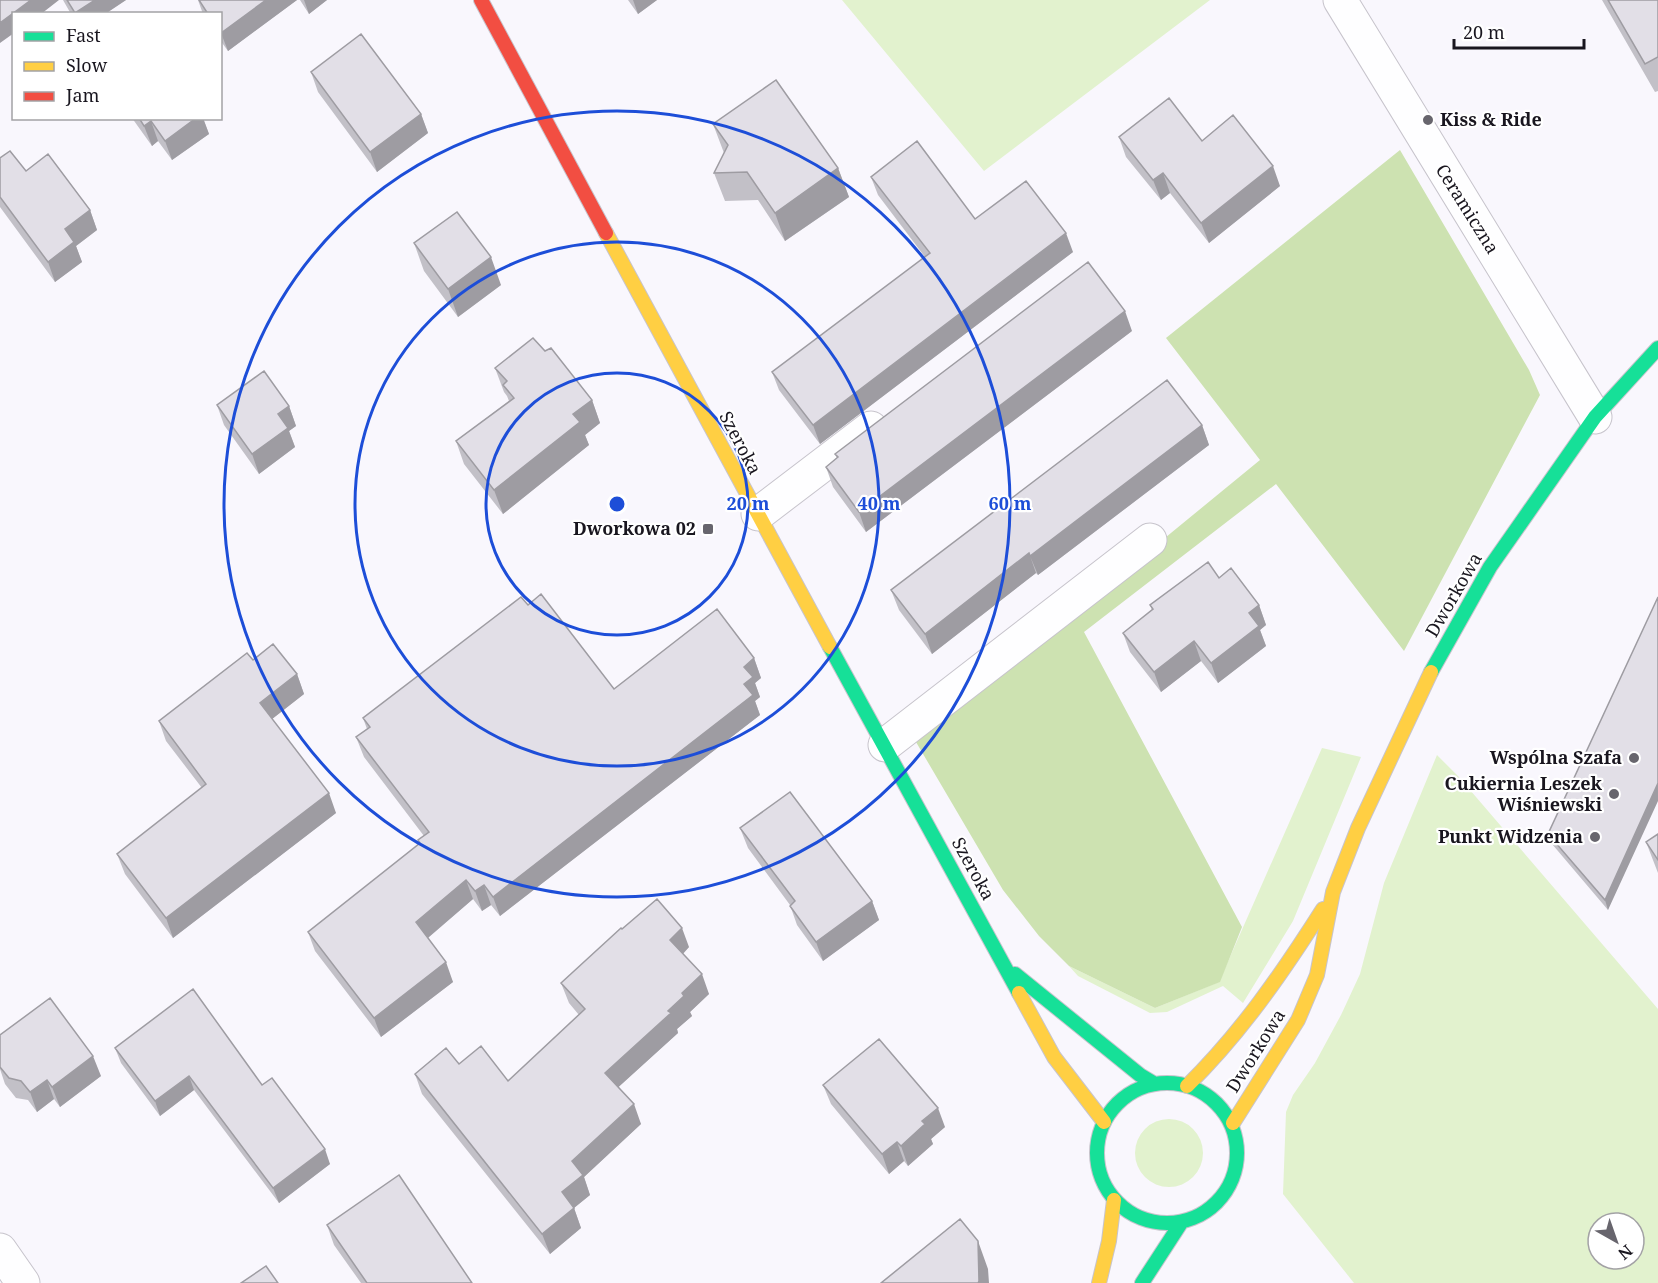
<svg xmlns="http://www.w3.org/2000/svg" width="1658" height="1283" font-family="'Noto Serif',serif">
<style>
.green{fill:#e2f2ce;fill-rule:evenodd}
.forest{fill:#cde2b1}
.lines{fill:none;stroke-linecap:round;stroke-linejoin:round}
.street-casing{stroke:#c7c4cc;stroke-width:35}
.fast-casing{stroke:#c7c4cc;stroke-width:16}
.slow-casing{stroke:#c7c4cc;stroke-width:16}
.jam-casing{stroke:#c7c4cc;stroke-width:16}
.street{stroke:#fefeff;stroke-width:33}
.fast{stroke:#16e098;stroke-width:14}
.slow{stroke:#ffcf43;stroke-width:14}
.jam{stroke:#f24e42;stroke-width:14}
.wall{fill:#c2c0c7}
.shaded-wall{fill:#9e9ca2}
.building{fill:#e2dfe7;stroke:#9e9ca2;stroke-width:1.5}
.ring{fill:none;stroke:#1d4ed8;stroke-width:3}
.poi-dot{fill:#67656d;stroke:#fff;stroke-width:2}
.labels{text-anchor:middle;stroke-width:4.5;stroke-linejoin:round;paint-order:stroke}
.poi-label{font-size:18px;font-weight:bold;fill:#19161f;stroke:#fff;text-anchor:end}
.street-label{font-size:18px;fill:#19161f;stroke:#fff}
.centre{fill:#1d4ed8;stroke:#fff;stroke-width:3}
.ring-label{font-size:18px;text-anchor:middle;font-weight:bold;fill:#1d4ed8;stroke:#fff;stroke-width:4.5;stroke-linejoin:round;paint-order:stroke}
</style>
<rect width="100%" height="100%" fill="#f9f7fd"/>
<path class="green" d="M842 0H1210L984 171Z
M1322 748 1361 757 1293 921 1243 1003 1223 986 1167 1012 1150 1013 1078 976 1069 966 1155 1008 1219 982Z
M1437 755 1458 776 1658 1009V1283H1354L1283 1194 1286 1112 1293 1095 1315 1063 1341 1015 1360 974 1384 883ZM1598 1223H1634V1259H1598Z
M1135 1153a34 34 0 1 1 68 0a34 34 0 1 1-68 0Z"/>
<path class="forest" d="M1400 150 1529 370 1540 395 1404 651 1276 484 1084 632 1242 927 1220 982 1155 1008 1069 966 1039 936 1003 890 916 742 1260 460 1166 338Z"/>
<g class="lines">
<defs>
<path id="street" d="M1340 0 1595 417
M758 514 871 428
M885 745 1150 540
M0 1250 23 1283"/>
<path id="fast" d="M830 647 1019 993
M1431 672 1490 567 1595 417 1658 348
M1015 974 1140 1075 1155 1084
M1097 1153a70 70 0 1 1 140 0a70 70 0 1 1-140 0Z
M1142 1283 1181 1223"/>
<path id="slow" d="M606 233 830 647
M1019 993 1054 1057 1104 1122
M1187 1086C1241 1033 1283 972 1323 909
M1233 1123 1298 1020 1317 975 1333 892 1358 828 1431 672
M1099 1283 1109 1241 1114 1200"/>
<path id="jam" d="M481 0 606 233"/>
</defs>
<use href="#street" class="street-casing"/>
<use href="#fast" class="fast-casing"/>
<use href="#slow" class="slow-casing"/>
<use href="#jam" class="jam-casing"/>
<use href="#street" class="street"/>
<use href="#fast" class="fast"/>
<use href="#slow" class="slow"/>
<use href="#jam" class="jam"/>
</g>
<path class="wall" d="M63 0H126L105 14H71Z
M198 0H297L228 51 220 40V14H203Z
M300 0H327L309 14Z
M628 0H657L638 14Z
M1602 0H1658V91L1655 92Z
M311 72 421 114 428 133 377 172 318 92Z
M132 118H203L209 134 172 160 158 141 152 146Z
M713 124 838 168 849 197 785 241 758 200 725 201 714 173 724 153Z
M1119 137 1202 141 1280 186 1209 243 1170 193 1161 200 1126 157Z
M0 158 26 171 90 210 97 230 76 246 82 262 55 282 0 207Z
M871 177 975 219 1073 252 820 444 779 390 772 372 925 257 878 195Z
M414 243 501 285 458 317 424 271Z
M1132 331 866 532 833 487 826 467 837 458 835 454Z
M545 351 592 400 600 423 585 435 589 445 503 514 464 464 456 441 509 401 507 396 504 392 495 368Z
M217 405 289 406 296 426 289 431 295 447 259 474 224 425Z
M1202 425 1209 445 1038 575 1036 573 932 654 899 610 891 590Z
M1658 597 1608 910 1552 844 1548 834Z
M528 605 614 689 754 658 761 678 755 683 760 697 755 701 760 715 500 916 491 905 482 911 473 899 428 938 453 982 381 1037 315 951 308 932 419 844 418 840 424 836 364 757 356 737 367 729 363 718Z
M1150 605H1259L1266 625 1260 630 1266 646 1218 683 1201 661 1161 692 1130 652 1123 633 1152 610Z
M253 660 297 674 304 694 272 719 336 813 173 938 125 874 117 854 202 788 166 741 159 721Z
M740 828 872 901 879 920 823 961 797 925 790 905 748 848Z
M1658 834V873L1646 842Z
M622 929 689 947 683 954 709 994 690 1012 692 1016 677 1029 678 1033 618 1087 641 1124 584 1177 590 1195 574 1208 581 1228 550 1254 422 1094 415 1074 459 1064 508 1081 579 1015 569 1003 561 983Z
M0 1035 101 1076 60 1107 54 1099 37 1112 28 1100 16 1098 5 1084 0 1069Z
M115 1048 262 1085 330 1164 279 1203 194 1090 160 1116 121 1063Z
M823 1085 945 1127 931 1139 933 1144 908 1166 904 1161 889 1174 831 1104Z
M327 1225 472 1283H361L334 1245Z"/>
<path class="shaded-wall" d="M31 0H59L41 14H14V33L0 43V23Z
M95 0H126L105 14H75V13Z
M266 0H297L228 51 221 33Z
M304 0H327L309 14Z
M633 0H657L638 14Z
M421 114 428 133 377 172 370 152Z
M196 118H203L209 134 172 160 165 141Z
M151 121 158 141 152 146 144 126Z
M1273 166 1280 186 1209 243 1201 223Z
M838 168 849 197 785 241 775 213Z
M1163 173 1170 193 1161 200 1153 180Z
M90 210 97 230 76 246 82 262 55 282 48 262 65 229Z
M1066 233 1073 252 820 444 813 425Z
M491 257 501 285 458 317 448 289Z
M1125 311 1132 331 866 532 859 512Z
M592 400 600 423 585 435 589 445 503 514 494 490 573 414Z
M289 406 296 426 289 431 295 447 259 474 252 454 278 414Z
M1202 425 1209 445 1038 575 1030 556Z
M1029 553 1036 573 932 654 925 634Z
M1259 605 1266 625 1260 630 1266 646 1218 683 1211 663 1249 613Z
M1194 641 1201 661 1161 692 1154 672Z
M754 658 761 678 755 683 760 697 755 701 760 715 500 916 493 897 744 684V667Z
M297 674 304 694 267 723 260 703Z
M1658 783V801L1608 910 1605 900Z
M329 793 336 813 173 938 166 918Z
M466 880 473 899 423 942 416 922Z
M484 885 491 905 482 911 475 891Z
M872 901 879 920 823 961 816 942Z
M682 928 689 947 677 960 670 940Z
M446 962 453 982 381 1037 374 1018Z
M702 974 709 994 690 1012 692 1016 677 1029 678 1033 612 1093 605 1073 668 1011 682 993Z
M93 1056 101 1076 60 1107 52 1087Z
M189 1076 194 1090 160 1116 155 1101Z
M47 1080 54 1099 37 1112 30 1092Z
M634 1104 641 1124 584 1177 590 1195 569 1212 562 1192 572 1161Z
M938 1108 945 1127 931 1139 933 1144 908 1166 901 1146 922 1121Z
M897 1142 904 1161 889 1174 882 1154Z
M325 1149 330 1164 279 1203 273 1188Z
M574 1208 581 1228 550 1254 542 1234Z
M978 1241 988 1269 989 1283H978Z"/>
<path class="building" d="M0 0H31L0 23Z
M67 0H95L75 13Z
M199 0H266L221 33 220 14H208Z
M1608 0H1658V57L1645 64Z
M361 34 421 114 370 152 311 72Z
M776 80 838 168 775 213 747 172 714 173 728 145 713 124Z
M1169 98 1202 141 1233 115 1273 166 1201 223 1163 173 1153 180 1119 137Z
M139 118H196L165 141 151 121 144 126Z
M917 141 975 219 1026 181 1066 233 813 425 772 372 930 253 871 177Z
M10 151 26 171 48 154 90 210 65 229 74 242 48 262 0 197V158Z
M457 212 491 257 448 289 414 243Z
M1088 262 1125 311 859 512 826 467 838 457 835 454Z
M533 338 545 351 551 348 592 400 573 414 580 422 494 490 456 441 514 398 503 385 507 381 495 368Z
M264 371 289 406 278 414 288 428 252 454 217 405Z
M1167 380 1202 425 1030 556 1029 553 925 634 891 590Z
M1208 562 1219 578 1231 568 1259 605 1249 613 1259 626 1211 663 1194 641 1154 672 1123 633 1153 609 1150 605Z
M541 594 614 689 717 609 754 658 744 667 753 677 744 684 753 695 493 897 484 885 475 891 466 880 416 922 446 962 374 1018 308 932 420 843 418 840 429 832 356 737 370 727 363 718 521 597 528 605Z
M1658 597V783L1605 900 1548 834Z
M273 644 297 674 260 703 329 793 166 918 117 854 206 784 159 721 247 653 253 660Z
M790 792 872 901 816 942 790 906 795 901 740 828Z
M1658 834V860L1646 842Z
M657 899 682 928 670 940 702 974 682 993 684 996 668 1011 671 1013 605 1073 634 1104 572 1161 583 1175 562 1192 574 1208 542 1234 415 1074 446 1048 459 1064 481 1046 508 1081 585 1009 561 983 621 928 622 929Z
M193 989 262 1085 272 1078 325 1149 273 1188 189 1076 155 1101 115 1048Z
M50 998 93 1056 52 1087 47 1080 30 1092 21 1081 9 1078 0 1067V1035Z
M879 1039 938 1108 922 1121 925 1124 901 1146 897 1142 882 1154 823 1085Z
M399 1175 472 1283H367L327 1225Z
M960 1219 978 1241 979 1281 978 1283H881Z
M266 1266 278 1283H241Z"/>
<g class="ring">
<circle cx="617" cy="504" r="131"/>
<circle cx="617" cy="504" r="262"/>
<circle cx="617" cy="504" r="393"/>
</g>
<g class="poi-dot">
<circle cx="1428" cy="120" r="6"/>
<rect x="702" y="523" width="12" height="12" rx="3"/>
<circle cx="1634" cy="758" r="6"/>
<circle cx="1614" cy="794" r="6"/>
<circle cx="1595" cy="837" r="6"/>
</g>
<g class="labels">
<g class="poi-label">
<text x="1440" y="126" text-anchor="start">Kiss &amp; Ride</text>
<text x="696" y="535">Dworkowa 02</text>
<text x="1622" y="764">Wspólna Szafa</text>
<text x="1602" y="790">Cukiernia Leszek<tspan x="1602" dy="21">Wiśniewski</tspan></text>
<text x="1583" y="843">Punkt Widzenia</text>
</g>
<g class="street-label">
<text transform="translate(1467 209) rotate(58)" y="6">Ceramiczna</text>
<text transform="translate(740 443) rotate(62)" y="6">Szeroka</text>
<text transform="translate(1454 595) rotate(-60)" y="6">Dworkowa</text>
<text transform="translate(973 869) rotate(61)" y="6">Szeroka</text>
<text transform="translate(1256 1051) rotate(-58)" y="6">Dworkowa</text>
</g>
</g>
<circle cx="617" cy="504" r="9" class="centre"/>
<g class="ring-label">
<text x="748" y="510">20 m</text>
<text x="879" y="510">40 m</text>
<text x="1010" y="510">60 m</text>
</g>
<rect x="12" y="12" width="210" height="108" fill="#ffffff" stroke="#a3a2a5" stroke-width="1.5"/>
<rect x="24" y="32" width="30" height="9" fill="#16e098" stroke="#a3a2a5" stroke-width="1.5"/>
<text x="66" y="42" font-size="18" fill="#19161f">Fast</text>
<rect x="24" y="62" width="30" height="9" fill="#ffcf43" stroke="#a3a2a5" stroke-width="1.5"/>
<text x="66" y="72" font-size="18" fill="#19161f">Slow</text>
<rect x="24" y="92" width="30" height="9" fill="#f24e42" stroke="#a3a2a5" stroke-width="1.5"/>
<text x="66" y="102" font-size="18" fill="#19161f">Jam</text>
<g transform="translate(1616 1241) rotate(140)"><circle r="28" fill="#ffffff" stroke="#a3a2a5" stroke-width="1.5"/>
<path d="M0-4.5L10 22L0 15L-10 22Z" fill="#67656d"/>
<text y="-9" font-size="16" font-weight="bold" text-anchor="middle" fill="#19161f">N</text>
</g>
<path d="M1454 39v9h130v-9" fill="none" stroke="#19161f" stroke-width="3"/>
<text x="1463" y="39" font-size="18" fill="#19161f" stroke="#ffffff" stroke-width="4.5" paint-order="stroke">20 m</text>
</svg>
